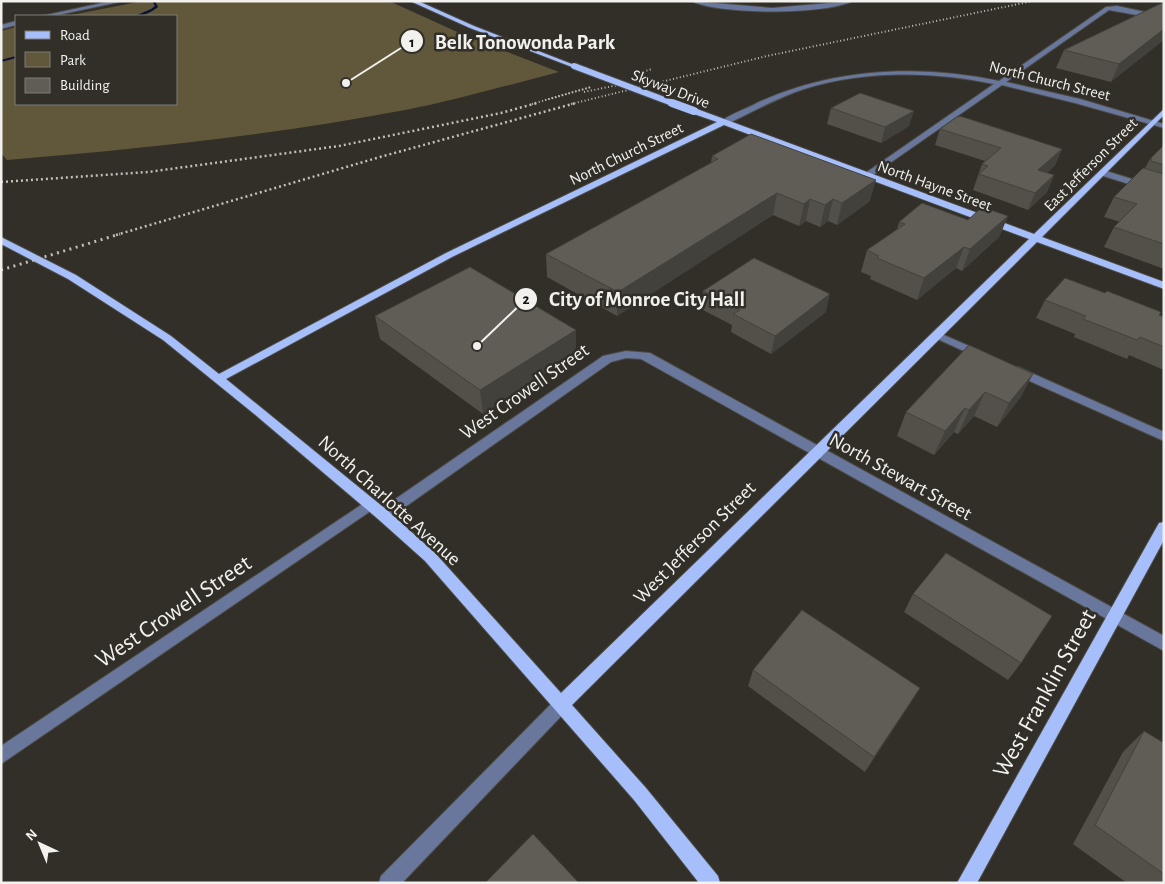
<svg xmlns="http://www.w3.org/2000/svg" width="1165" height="884" font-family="'Alegreya Sans',sans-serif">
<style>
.green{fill:#61573b}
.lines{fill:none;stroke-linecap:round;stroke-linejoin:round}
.stream{fill:#071134;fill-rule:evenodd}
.minor-casing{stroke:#4c4a44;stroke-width:2}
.major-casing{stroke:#4c4a44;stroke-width:2}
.minor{fill:#68779b;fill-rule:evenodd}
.major{fill:#a6bffa;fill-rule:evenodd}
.rail-far2{stroke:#c0bfba;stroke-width:2;stroke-dasharray:1 2.5;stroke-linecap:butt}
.rail-far1{stroke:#c0bfba;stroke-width:2.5;stroke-dasharray:2 3;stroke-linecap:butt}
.rail{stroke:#c0bfba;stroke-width:3;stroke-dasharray:2 4.5;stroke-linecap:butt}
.major-bridge-far1-casing{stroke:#4c4a44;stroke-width:8;stroke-linecap:butt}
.major-bridge-casing{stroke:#4c4a44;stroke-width:9;stroke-linecap:butt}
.major-bridge-far1{stroke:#a6bffa;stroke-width:6}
.major-bridge{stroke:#a6bffa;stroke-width:8}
.wall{fill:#53504a}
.shaded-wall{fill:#43413c}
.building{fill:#605d56;stroke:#43413c}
.labels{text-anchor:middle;stroke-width:5;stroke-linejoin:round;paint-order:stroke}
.far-street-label{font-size:16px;fill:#f2f1ed;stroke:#312f28}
.street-label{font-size:20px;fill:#f2f1ed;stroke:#312f28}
.near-street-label{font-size:24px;fill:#f2f1ed;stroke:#312f28}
.leader{fill:none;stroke:#f2f1ed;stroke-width:2}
.callout-dot{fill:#f2f1ed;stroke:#312f28;stroke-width:2}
.mark-label{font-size:15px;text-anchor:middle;font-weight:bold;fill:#111}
.callout-label{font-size:21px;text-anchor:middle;font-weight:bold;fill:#f2f1ed;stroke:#312f28;stroke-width:5;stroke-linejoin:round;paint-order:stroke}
</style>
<rect width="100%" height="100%" fill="#312f28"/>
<path class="green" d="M143 1H389L464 35 559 72C508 85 457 100 405 110 274 135 141 149 7 160L1 153V31L16 27V104H176V16H66Z"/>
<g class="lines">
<path class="stream" d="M152 1H155L158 7C152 12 143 16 135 16L151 9 155 6Z
M16 56V58L1 62V60Z"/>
<defs>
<path id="minor" d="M111 1H124L53 16H42Z
M691 1 772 8 853 1C824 15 720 15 691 1Z
M1117 6 1164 16V20L1109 10 1006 82 1080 99 1164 124V128L1075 103 1002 85 867 179 864 178V174L994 84C933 71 864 70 804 89 777 98 752 112 727 124L720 122C730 114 746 109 757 103 833 68 918 64 999 81L1106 7Z
M16 21V25L1 29V25Z
M1103 170 1164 189V195L1100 175 1099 173Z
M937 332 985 353 987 355 981 359 977 357 933 337 932 335Z
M626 351 650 353 1164 636V651L641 359 626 358 611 362 388 519 383 520 378 519 376 515 378 511 603 356Z
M1018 367 1164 432V441L1014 374 1012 371 1014 368Z
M370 499 375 500 377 504 375 508 1 764V746Z
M562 696 568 699 570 704 568 709 402 883H379L381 876 556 699Z"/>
<path id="major" d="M410 1H418L474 26 577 66 572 67 470 28Z
M691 109H697L1034 234 1164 109V115L1042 237 1164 282V289L1037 242 572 705 646 788 718 876 720 883H699L634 800 425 561 378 519 253 413 163 340 68 279 1 244V237L76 275 171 336 219 374 446 253 717 122 691 113ZM724 125 1029 239 561 693 435 553 388 511 226 379 452 257Z
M1164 522V540L977 883H957L1159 523Z"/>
</defs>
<use href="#minor" class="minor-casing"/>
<use href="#major" class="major-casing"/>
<use href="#minor" class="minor"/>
<use href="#major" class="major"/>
<path class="rail-far2" d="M633 75 652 69
M584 92 618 85
M532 104 591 87 545 100
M571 104 767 56 1033 1"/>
<path class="rail-far1" d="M1 182 148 172 339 146 501 113 537 103
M116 235 380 157 576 103"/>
<path class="rail" d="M1 270 120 234"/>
<defs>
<path id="major-bridge-far1" d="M574 66 675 104"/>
<path id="major-bridge" d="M672 103 694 111"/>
</defs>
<use href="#major-bridge-far1" class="major-bridge-far1-casing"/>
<use href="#major-bridge" class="major-bridge-casing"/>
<use href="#major-bridge-far1" class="major-bridge-far1"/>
<use href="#major-bridge" class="major-bridge"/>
</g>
<path class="wall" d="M1162 3 1111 82 1056 68 1064 50Z
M831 108 909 126 881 143 827 124Z
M940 129 1062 149 1055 165 1047 173 1054 175 1047 192 1028 210 973 190 982 164 985 161 935 145Z
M1164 145V269L1104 247 1114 227 1120 222 1104 217 1114 197 1145 168 1150 159Z
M712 156 870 201 837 225 828 221 820 227 806 221 799 226 773 215 617 316 547 277 546 254 711 163Z
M1008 216 999 237 962 271 956 268 917 300 870 279 871 276 861 272 867 250 897 230 899 222 968 220Z
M703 291 826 312 771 354 731 332 732 325 701 309Z
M1105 293 1164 317V370L1129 355 1127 359 1074 337 1075 334 1036 318 1045 300Z
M375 316 576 330V353L483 414 380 339Z
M969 345 1021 397 997 427 974 416 958 434 954 432 934 455 897 436 906 412Z
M913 594 1021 663 1008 680 904 612Z
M753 670 910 704 865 772 748 686Z
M1144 731 1164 743V883H1127L1073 844 1123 752Z"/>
<path class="shaded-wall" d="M1164 29V40L1111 82 1119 64Z
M914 111 909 126 881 143 885 127Z
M1062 149 1055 165 1032 187 1038 170Z
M1054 175 1047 192 1028 210 1035 193Z
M876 180 870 201 837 225 842 203Z
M777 193 773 215 617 316 618 292Z
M810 199 806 221 799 226 804 204Z
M833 199 828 221 820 227 825 205Z
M1008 216 999 237 962 271 970 249Z
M964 247 956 268 917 300 924 278Z
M830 294 826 312 771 354 775 336Z
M576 330V353L483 414 480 390Z
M1033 374 1021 397 997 427 1009 403Z
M985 392 974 416 958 434 969 410Z
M965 408 954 432 934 455 945 431Z
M920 688 910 704 865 772 874 757Z"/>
<path class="building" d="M1162 3 1164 4V29L1119 64 1064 50Z
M860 93 914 111 885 127 831 108Z
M958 116 963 117 1062 149 1038 170 1054 175 1035 193 979 174 988 166 982 164 1001 148 940 129Z
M751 134 876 180 842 203 833 199 825 205 810 199 804 204 777 193 618 292 546 254 718 159 712 156Z
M1164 145V165L1151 161 1152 159H1150Z
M1143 168 1164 174V244L1114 227 1137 204 1114 197Z
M922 203 968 220 982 207 1008 216 970 249 964 247 924 278 877 258 879 256 867 250 905 224 899 222Z
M754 258 830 294 775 336 733 314 740 310 703 291Z
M470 267 576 330 480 390 375 316Z
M1065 278 1105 293 1107 291 1161 312 1159 315 1164 317V347L1140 337 1137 340 1083 319 1086 316 1045 300Z
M969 345 1033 374 1009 403 985 392 969 410 965 408 945 431 906 412Z
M946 553 1052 616 1021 663 913 594Z
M802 610 920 688 874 757 753 670Z
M1144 731 1164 743V874L1095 825Z
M533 834 579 883H487L486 882Z"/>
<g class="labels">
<g class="far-street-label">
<text transform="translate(1050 80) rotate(14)" y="6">North Church Street</text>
<text transform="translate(671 88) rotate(21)" y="6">Skyway Drive</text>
<text transform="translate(626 153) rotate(-26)" y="6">North Church Street</text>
<text transform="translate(1090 164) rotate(-45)" y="6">East Jefferson Street</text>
<text transform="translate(935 185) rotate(20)" y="6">North Hayne Street</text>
</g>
<g class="street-label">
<text transform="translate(524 391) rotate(-35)" y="7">West Crowell Street</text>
<text transform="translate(901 476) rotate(29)" y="7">North Stewart Street</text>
<text transform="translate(390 500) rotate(42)" y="7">North Charlotte Avenue</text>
<text transform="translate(694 542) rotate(-45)" y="7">West Jefferson Street</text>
</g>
<g class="near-street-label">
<text transform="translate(173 611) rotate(-34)" y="8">West Crowell Street</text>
<text transform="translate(1044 693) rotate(-61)" y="8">West Franklin Street</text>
</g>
</g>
<path class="leader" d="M346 83L412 41M477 346L526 299"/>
<g class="callout-dot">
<circle cx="346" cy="83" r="5"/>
<circle cx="477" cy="346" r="5"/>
<circle cx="412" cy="41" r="12"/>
<circle cx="526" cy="299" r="12"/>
</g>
<g class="mark-label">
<text x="412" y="47">1</text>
<text x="526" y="304">2</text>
</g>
<g class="callout-label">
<text x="525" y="49">Belk Tonowonda Park</text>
<text x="647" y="306">City of Monroe City Hall</text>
</g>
<rect width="1165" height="884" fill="none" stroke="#f2f1ed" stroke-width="5"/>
<rect x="15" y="15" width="162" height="90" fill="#312f28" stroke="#7e7d77"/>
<rect x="25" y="31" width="25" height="8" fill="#a6bffa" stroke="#7e7d77"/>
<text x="60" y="40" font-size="15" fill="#f2f1ed">Road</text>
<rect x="25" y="52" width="25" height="15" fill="#61573b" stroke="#7e7d77"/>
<text x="60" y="65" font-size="15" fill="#f2f1ed">Park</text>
<rect x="25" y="78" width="25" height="15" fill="#605d56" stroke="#7e7d77"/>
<text x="60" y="90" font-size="15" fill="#f2f1ed">Building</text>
<g transform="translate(40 844) rotate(316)" stroke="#312f28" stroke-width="4" paint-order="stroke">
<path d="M0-4L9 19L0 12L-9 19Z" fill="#f2f1ed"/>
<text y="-8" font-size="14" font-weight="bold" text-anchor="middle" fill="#f2f1ed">N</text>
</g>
</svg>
